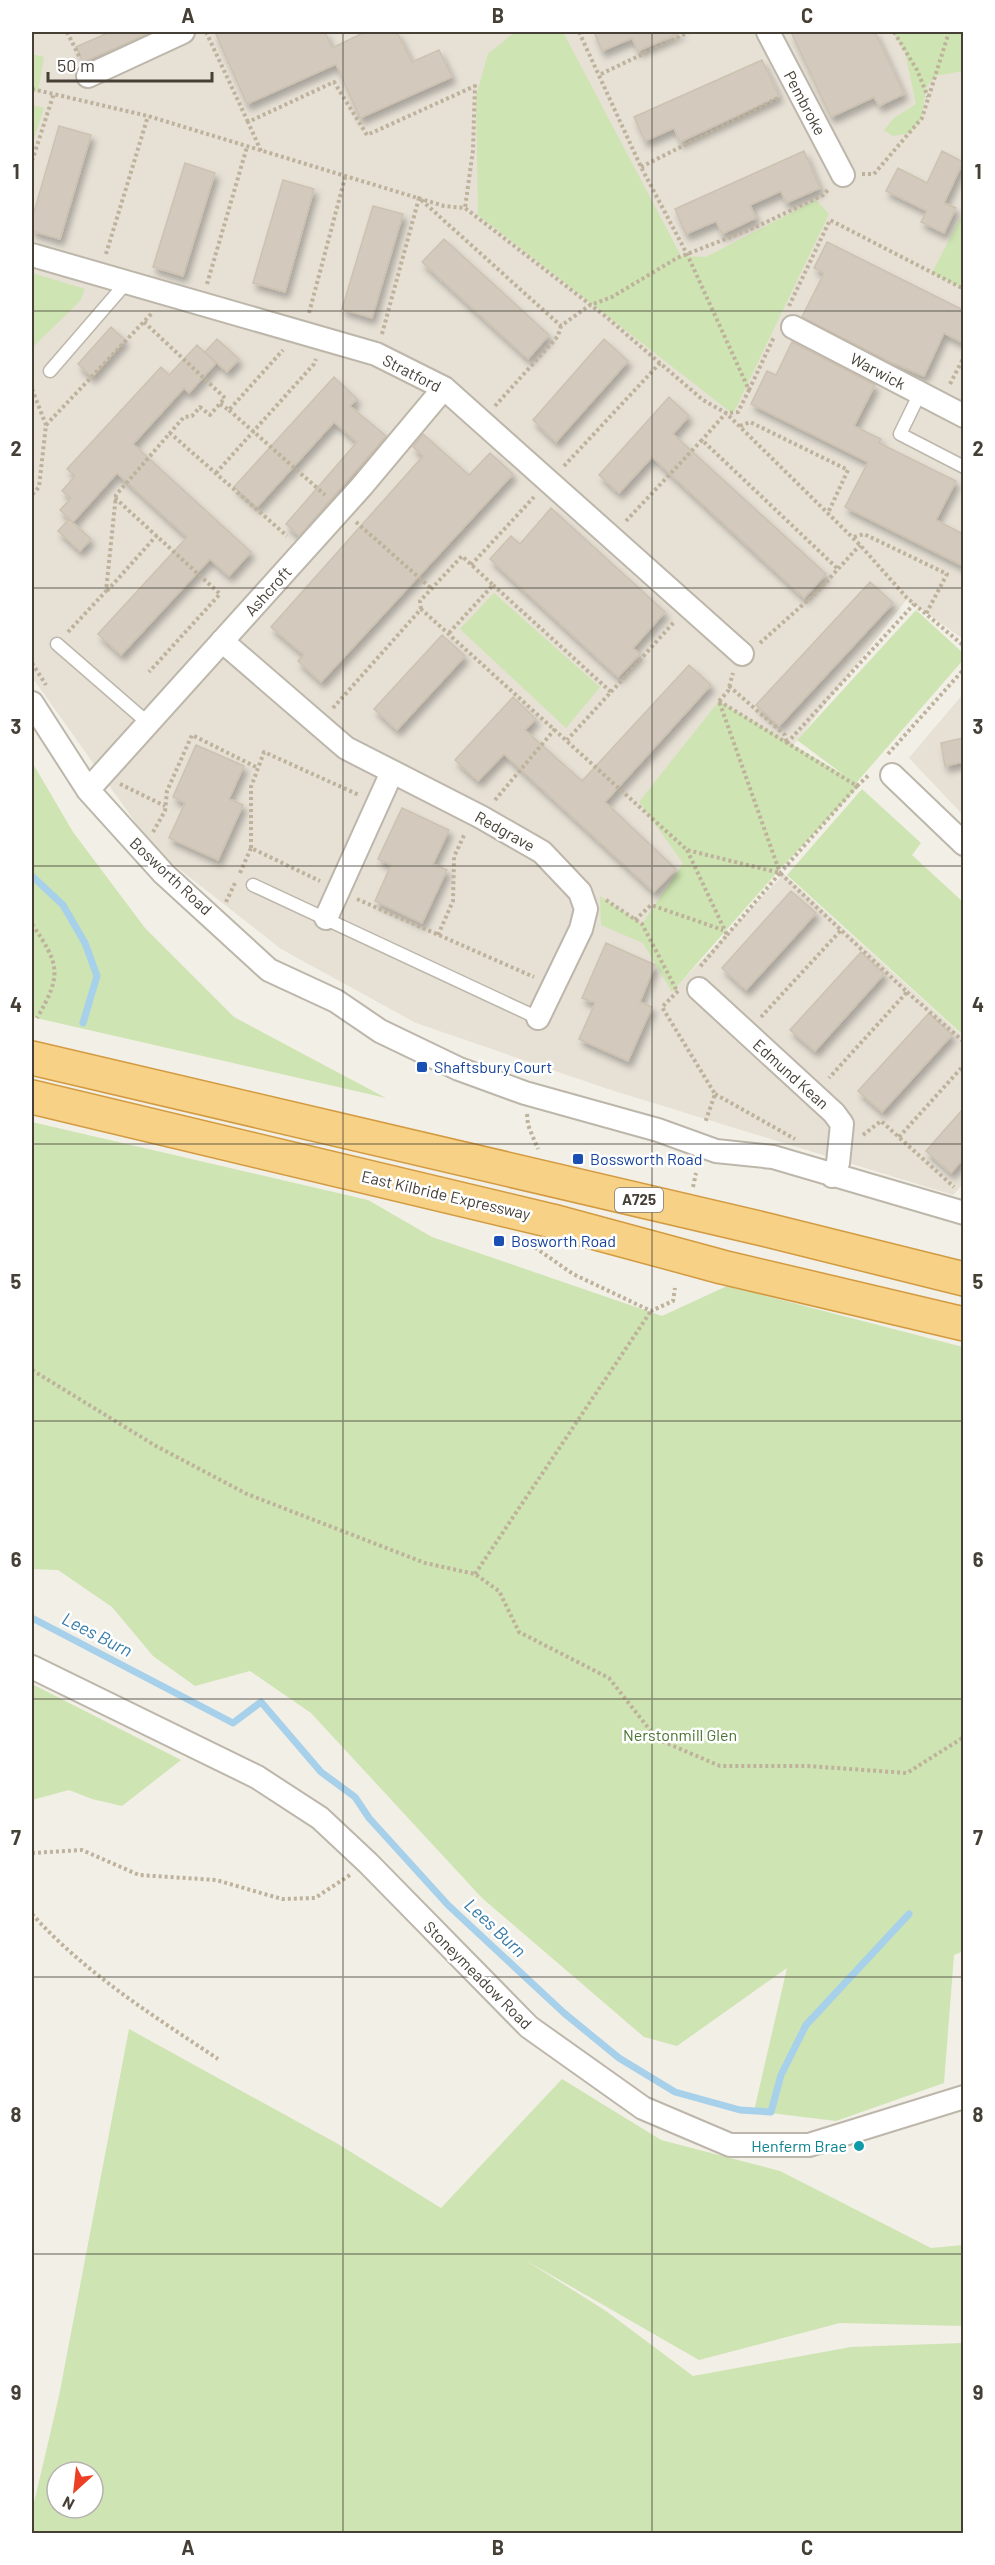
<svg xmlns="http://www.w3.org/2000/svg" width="995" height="2565" font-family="Barlow,sans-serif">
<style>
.residential{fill:#e6e0d5}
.green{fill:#cee4b2;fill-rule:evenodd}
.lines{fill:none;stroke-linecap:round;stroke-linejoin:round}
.stream{stroke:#a7d0eb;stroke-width:7}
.building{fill:#d3cabd;stroke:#cdc2b1;stroke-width:1.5;filter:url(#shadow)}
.service-casing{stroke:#bdb6aa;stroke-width:15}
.minor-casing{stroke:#bdb6aa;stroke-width:26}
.trunk-casing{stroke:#d39b41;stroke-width:36}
.path{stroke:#beb29c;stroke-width:4;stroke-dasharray:3 3;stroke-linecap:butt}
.service{stroke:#fff;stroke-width:12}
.minor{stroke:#fff;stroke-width:22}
.trunk{stroke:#f6d186;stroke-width:33}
.grid{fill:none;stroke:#453f36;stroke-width:1.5;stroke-opacity:0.55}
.transit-dot{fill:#1a4fb4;stroke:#fff;stroke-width:2}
.culture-dot{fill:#0f9aa8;stroke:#fff;stroke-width:2}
.labels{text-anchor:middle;stroke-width:5;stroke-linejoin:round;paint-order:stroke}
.shield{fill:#fff;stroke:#7d7972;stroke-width:1.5}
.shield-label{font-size:15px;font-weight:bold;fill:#453f36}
.street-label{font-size:16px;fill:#453f36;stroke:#fff}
.transit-label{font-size:16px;fill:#164399;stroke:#fff;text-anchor:start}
.park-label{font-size:16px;fill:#49732e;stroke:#fff}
.culture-label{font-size:16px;fill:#0d838f;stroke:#fff;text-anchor:end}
.water-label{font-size:18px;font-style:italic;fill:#377ba9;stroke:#fff}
.neatline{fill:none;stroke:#453f36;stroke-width:2}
.grid-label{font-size:20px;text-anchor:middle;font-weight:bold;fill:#453f36}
</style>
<defs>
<filter id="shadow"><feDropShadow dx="3.5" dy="6" stdDeviation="3" flood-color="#0004"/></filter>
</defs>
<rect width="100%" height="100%" fill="#f2efe7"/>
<path class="residential" d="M32 32H963V639L907 599 793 746 639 802 684 863 672 991 784 874 963 1036V1184L953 1195 608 1089 416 1023 281 949 155 850 32 677Z
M963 694V815L909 758Z"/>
<path class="green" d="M515 32H563L681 256 706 257 816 200 829 214 733 414 478 215 476 96 488 54Z
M893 32H964L963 71 935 76 926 88 922 118 910 133 893 136 884 130 894 118 916 104 905 52Z
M32 54 44 57 38 92 32 91Z
M32 105 44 108 32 145Z
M963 213V288L932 273Z
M32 273 85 289 80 301 32 348Z
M494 593 600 687 566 728 460 629Z
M916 610 963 653V660L857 782 860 785 779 870 672 992 643 943 601 925 600 896 642 924 683 863 639 802 719 701 844 775 797 740Z
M32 762 73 832 145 928 234 1017 386 1098 32 1017Z
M862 789 921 843 912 855 963 902V1035L787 875Z
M32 1122 368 1200 432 1237 662 1316 727 1286 963 1347 964 1951 954 1955 944 2083 836 2121 754 2111 787 1968 677 2046 644 2037 482 1898 311 1713 250 1671 195 1686 153 1656 112 1607 58 1570 32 1569Z
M32 1684 181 1760 122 1806 92 1799 69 1790 32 1800Z
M129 2029 338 2144 441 2208 562 2079 661 2140 780 2171 931 2248 963 2245V2326L840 2323 699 2360 525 2260 606 2311 693 2376 851 2347 963 2343V2533H32V2511L59 2396ZM57 2472H93V2508H57Z"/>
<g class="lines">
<path class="stream" d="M32 876 63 905 85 943 97 976 83 1023
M32 1618 233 1723 261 1702 321 1772 355 1797 369 1818 448 1905 564 2013 619 2058 675 2092 740 2110 771 2112 781 2075 806 2025 909 1914"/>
</g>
<path class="building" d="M110 32H152L83 62 76 47Z
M215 32H325L332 48 365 32H397L412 62 439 50 452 77 360 118 336 64 247 104Z
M594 32H682L638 51 632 38 602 51Z
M791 32H875L904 94 879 106 874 97 831 117Z
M762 60 779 96 680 142 674 128 645 141 634 117Z
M59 126 91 135 60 239 32 231V219Z
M804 151 820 188 786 203 781 191 750 205 756 218 722 234 716 221 686 234 675 209Z
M942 151 963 162 944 203 956 208 944 233 921 222 927 211 886 191 898 168 927 183Z
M185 163 215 173 183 276 153 267Z
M283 180 314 189 285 292 253 283Z
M373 206 403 214 372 318 342 309Z
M444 239 549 335 528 359 422 262Z
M827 242 963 310V343L944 333 924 376 888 361 802 317 824 273 814 268Z
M111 327 125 340 92 377 78 364Z
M217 339 239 359 227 372 205 352Z
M604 339 628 361 556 442 533 420Z
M792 342 875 385 854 426 881 439 879 443 956 481 936 520 963 534V566L845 507 868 462 751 404 767 371 776 375Z
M197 345 216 363 189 393 184 388 133 444 251 552 229 576 210 559 121 655 98 634 187 537 117 473 73 522 60 510 71 498 62 491 75 476 67 469 161 367 169 375Z
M334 377 357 399 350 406 386 436 299 536 286 524 357 442 334 422 257 507 234 487Z
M669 397 689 416 673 434 826 574 804 598 652 457 619 493 599 475Z
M423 434 469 475 490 453 513 474 321 682 298 661 304 655 271 627 423 456 413 447Z
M551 508 665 612 633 648 640 654 618 677 490 559 511 536 520 544Z
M69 519 91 539 80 551 58 531Z
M870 582 893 603 779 726 756 705Z
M442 635 465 656 397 730 374 709Z
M689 665 711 685 605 802 676 869 654 892 504 754 478 781 455 760 513 697 536 719 525 730 582 781Z
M963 738V762L945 766 941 743Z
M196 745 244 766 229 799 243 805 218 860 169 838 185 803 173 797Z
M402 808 449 830 433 864 447 870 422 923 375 901 391 865 378 859Z
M791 891 816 913 746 990 722 968Z
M606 943 655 965 640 1002 652 1007 628 1061 579 1039 595 1003 582 998Z
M861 952 884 974 815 1051 790 1030Z
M929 1013 952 1035 882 1112 858 1091Z
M963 1109V1159L951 1173 926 1151Z"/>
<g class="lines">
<defs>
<path id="service" d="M50 371 126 283
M920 393 900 434 964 467
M57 644 148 723
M253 885 538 1018"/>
<path id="minor" d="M768 32 843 175
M88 76 183 32
M32 255 376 354 444 388 742 654
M793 327 964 416
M222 641 346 748 481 817 542 852 580 892 586 909 581 929 538 1018
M32 703 88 790 164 874 269 970 336 1001 380 1031 459 1069 525 1093 658 1130 716 1151 773 1157 964 1213
M892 775 964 844
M88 790 362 486 444 388
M326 918 392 772
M699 989 834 1113 842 1124 838 1163 832 1176
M32 1667 257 1777 320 1818 368 1863 529 2027 643 2108 730 2145H809L964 2097"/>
<path id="trunk" d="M32 1058 767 1230 964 1279
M32 1097 552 1221 722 1267 964 1324"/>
</defs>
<use href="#service" class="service-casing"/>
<use href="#minor" class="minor-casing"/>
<use href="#trunk" class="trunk-casing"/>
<path class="path" d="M67 32 80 58
M206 32 248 122
M579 32 641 167 687 254 749 390 738 412 726 413 702 440
M894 32 917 70 928 97
M601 74 689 32
M32 89 148 116 444 206 465 208 605 316 703 400 726 413 860 545 907 598 964 646
M261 151 248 122 334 82 367 135 475 86 473 150 465 208
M32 161 54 93
M641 167 778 98
M862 174H874L922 118 949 32
M106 254 148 116
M207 284 247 147
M789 306 830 220 964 289
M309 313 346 174
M144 322 225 398 210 415 200 407 192 416 184 417 169 434
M382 334 419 198 561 326 590 305 612 297 677 258 756 227 823 195 828 190
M950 384 964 357
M32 389 46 425 39 487 32 495
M749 390 774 337
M220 404 229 410 283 350
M495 406 558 336 561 326
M229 410 325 495
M46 425 153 312
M740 426 750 422 848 470 828 513
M564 466 660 363
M216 473 314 364 316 359
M115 498 220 594 149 672
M626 521 702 440 838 569
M356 522 432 589
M854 537 864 534 947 574 926 614
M471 565 534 497
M493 585 611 692 567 740
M107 591 157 535
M421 609 420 601 462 556 493 585 448 634
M68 632 106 591 116 495 170 433 287 536
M760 643 817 592 860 545
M32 663 46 685
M729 686 785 735 787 743
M611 692 675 621
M719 701 857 786 780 873Z
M719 701 728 691 733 673
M333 708 421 609 687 850 780 873 907 992 829 1078
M787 743 914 604
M888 754 964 669
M120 784 165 806
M857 786 870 774
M495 800 555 729
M153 832 165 811 167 791 192 735 258 768
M251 848V787L264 752 359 795
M687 850 727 935 699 968
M240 873 251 848 320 881
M357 899 534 977
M606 900 642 924 677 991
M226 902 235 883
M635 920 651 905 723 930
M32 924C60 965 62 975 37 1018
M438 935 453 901 454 857 465 833
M727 935 780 873
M678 991 662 1007 715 1094 705 1123
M907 992 964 1042
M761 1017 842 929
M715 1094 795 1139
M527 1114 528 1125 538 1149
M863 1135 881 1121 954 1187
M899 1137 964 1065
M693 1187 696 1173
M530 1244 573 1274 651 1311 673 1301 675 1288
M32 1370 156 1446 247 1494 425 1563 475 1574 499 1591 519 1632 609 1678 657 1739 720 1766H808L907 1773 964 1737
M475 1574 651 1311
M32 1853 82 1850 139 1875 216 1880 282 1899 315 1898 350 1875
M32 1914C85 1973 152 2015 218 2059"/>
<use href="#service" class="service"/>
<use href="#minor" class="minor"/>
<use href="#trunk" class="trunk"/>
</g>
<path class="grid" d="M343 32V2534M652 32V2534M32 311H964M32 588H964M32 866H964M32 1144H964M32 1421H964M32 1699H964M32 1977H964M32 2254H964"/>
<g class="transit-dot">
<rect x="416" y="1061" width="12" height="12" rx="3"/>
<rect x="572" y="1153" width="12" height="12" rx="3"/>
<rect x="493" y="1235" width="12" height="12" rx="3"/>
</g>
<circle class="culture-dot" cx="859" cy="2146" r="6"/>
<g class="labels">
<rect class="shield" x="615" y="1188" width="48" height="24" rx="4.5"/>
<g class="shield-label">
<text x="639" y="1205">A725</text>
</g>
<g class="street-label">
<text transform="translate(805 103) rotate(62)" y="6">Pembroke</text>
<text transform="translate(878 371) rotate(28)" y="6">Warwick</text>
<text transform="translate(412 373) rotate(27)" y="6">Stratford</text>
<text transform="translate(268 591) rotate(-48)" y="6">Ashcroft</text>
<text transform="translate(505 831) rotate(29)" y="6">Redgrave</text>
<text transform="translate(171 876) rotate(43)" y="6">Bosworth Road</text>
<text transform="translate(791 1074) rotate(42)" y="6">Edmund Kean</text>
<text transform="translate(446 1195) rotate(13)" y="6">East Kilbride Expressway</text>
<text transform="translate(478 1975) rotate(45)" y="6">Stoneymeadow Road</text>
</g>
<g class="transit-label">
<text x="434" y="1073">Shaftsbury Court</text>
<text x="590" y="1165">Bossworth Road</text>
<text x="511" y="1247">Bosworth Road</text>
</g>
<g class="park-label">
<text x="680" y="1741">Nerstonmill Glen</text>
</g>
<g class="culture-label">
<text x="847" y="2152">Henferm Brae</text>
</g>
<g class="water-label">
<text transform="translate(97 1635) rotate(27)" y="6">Lees Burn</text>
<text transform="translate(495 1928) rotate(43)" y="6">Lees Burn</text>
</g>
</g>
<rect width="995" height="2565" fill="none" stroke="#ffffff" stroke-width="66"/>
<g transform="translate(75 2490) rotate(207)"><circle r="28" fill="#ffffff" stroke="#b5b2af" stroke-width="1.5"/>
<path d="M0-4.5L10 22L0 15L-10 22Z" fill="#eb4025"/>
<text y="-9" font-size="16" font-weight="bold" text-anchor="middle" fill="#453f36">N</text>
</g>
<path d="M48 72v9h164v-9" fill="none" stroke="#453f36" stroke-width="3"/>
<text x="57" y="72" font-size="18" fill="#453f36" stroke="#ffffff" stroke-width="4.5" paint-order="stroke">50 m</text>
<rect x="33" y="33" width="929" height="2499" class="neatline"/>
<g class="grid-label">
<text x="188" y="23">A</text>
<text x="498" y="23">B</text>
<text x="807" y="23">C</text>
<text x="16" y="179">1</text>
<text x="978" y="179">1</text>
<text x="16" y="456">2</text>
<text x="978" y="456">2</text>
<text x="16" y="734">3</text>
<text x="978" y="734">3</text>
<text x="16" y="1012">4</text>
<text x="978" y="1012">4</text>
<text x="16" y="1289">5</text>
<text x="978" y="1289">5</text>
<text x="16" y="1567">6</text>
<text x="978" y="1567">6</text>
<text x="16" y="1845">7</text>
<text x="978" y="1845">7</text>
<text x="16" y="2122">8</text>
<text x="978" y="2122">8</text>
<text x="16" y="2400">9</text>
<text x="978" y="2400">9</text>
<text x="188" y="2555">A</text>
<text x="498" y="2555">B</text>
<text x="807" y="2555">C</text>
</g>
</svg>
